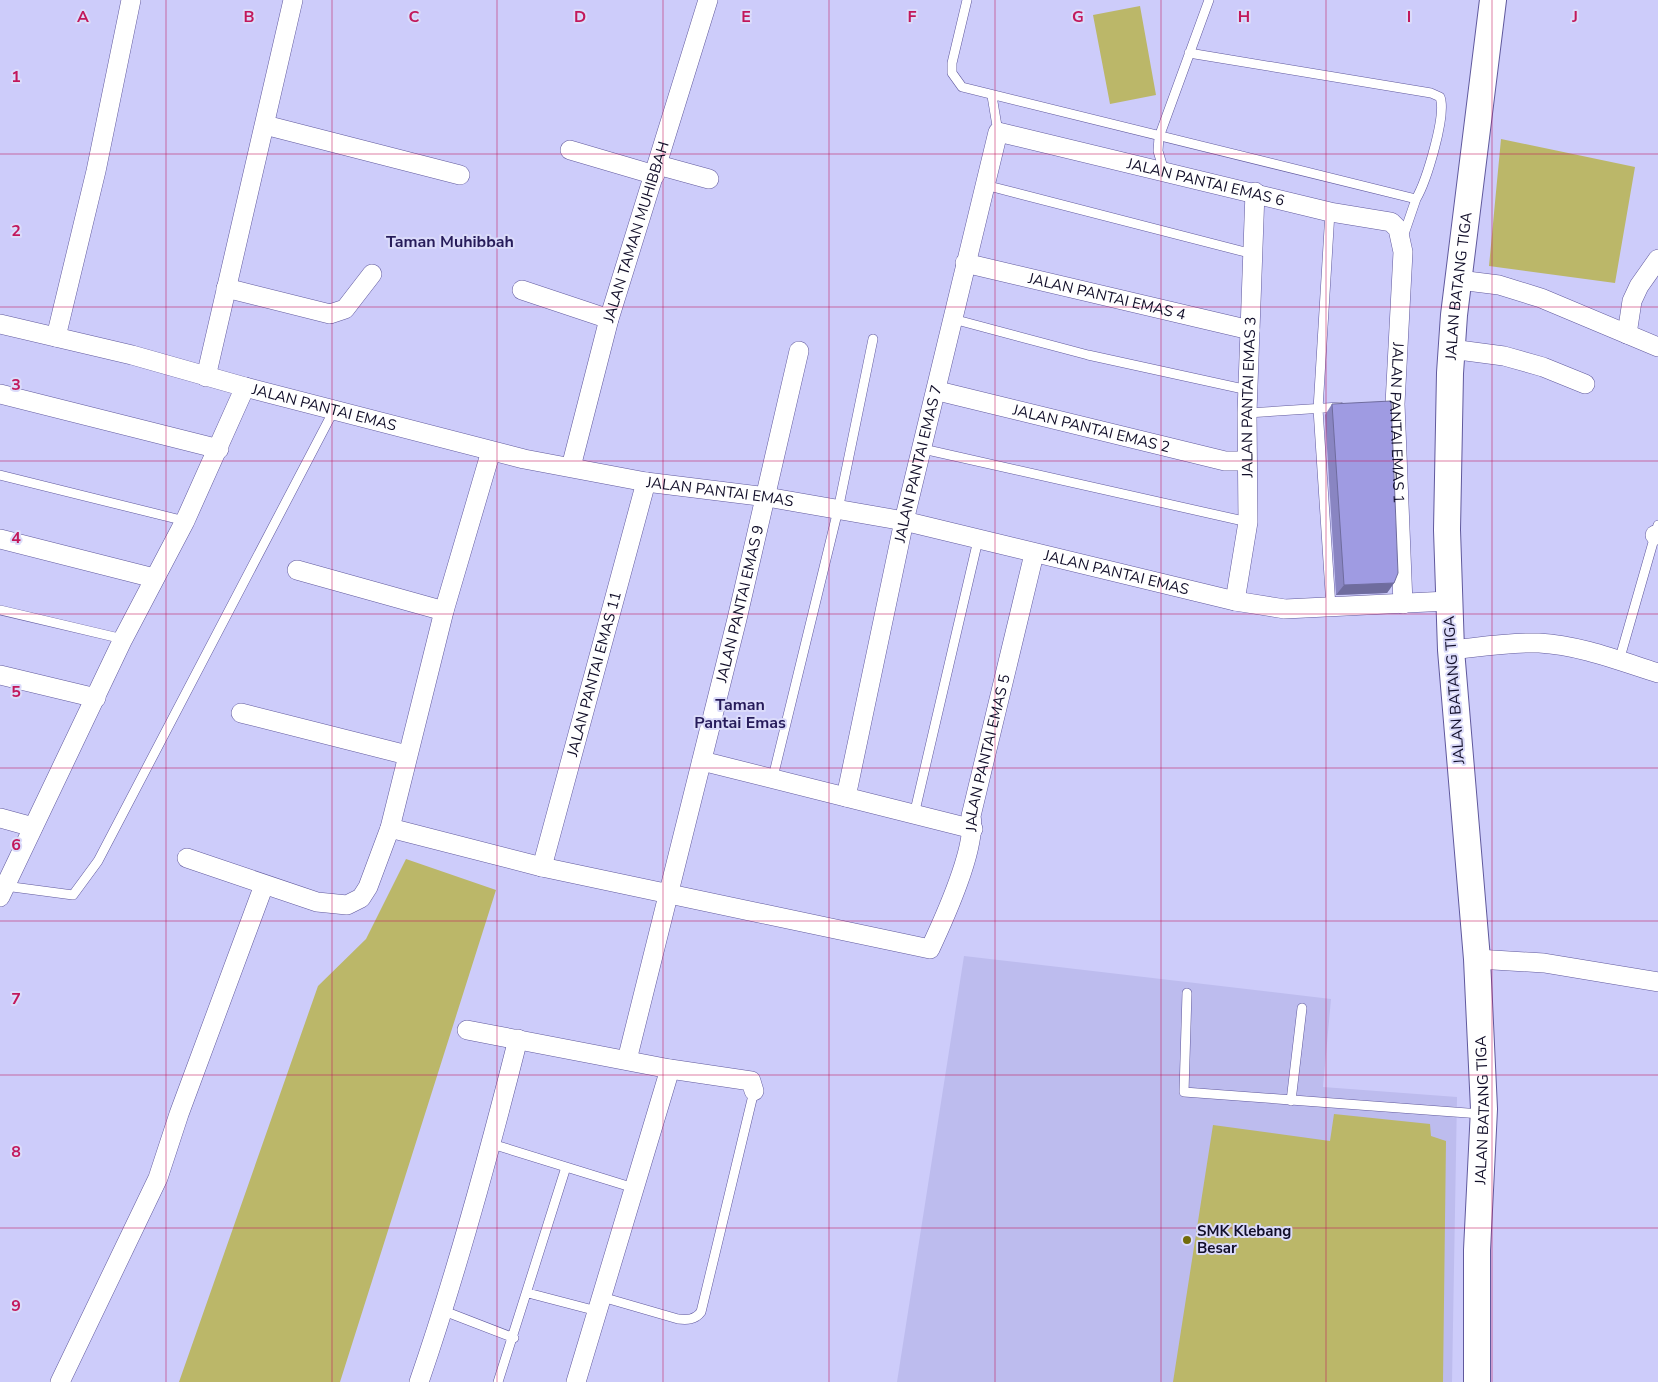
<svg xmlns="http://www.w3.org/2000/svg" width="1658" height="1382" font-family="'Nunito Sans',sans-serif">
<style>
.built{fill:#bdbcee}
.green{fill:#bbb769}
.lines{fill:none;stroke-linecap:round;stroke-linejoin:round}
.lane-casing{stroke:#60599d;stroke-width:10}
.street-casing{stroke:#60599d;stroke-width:20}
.secondary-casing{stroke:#60599d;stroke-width:28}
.lane{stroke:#fff;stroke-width:9}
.street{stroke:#fff;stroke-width:19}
.secondary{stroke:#fff;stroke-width:26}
.wall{fill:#8985c2}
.shaded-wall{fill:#6f6c9e}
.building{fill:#9f9be2;stroke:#6f6c9e}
.grid{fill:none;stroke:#c2185b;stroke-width:1;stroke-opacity:0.55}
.poi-dot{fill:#726c0a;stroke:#dbdbfa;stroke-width:2}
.labels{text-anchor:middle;stroke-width:4;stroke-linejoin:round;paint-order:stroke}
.street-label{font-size:15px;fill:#110e29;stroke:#dbdbfa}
.poi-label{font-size:15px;font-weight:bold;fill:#110e29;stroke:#dbdbfa;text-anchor:start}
.neighbourhood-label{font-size:16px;font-weight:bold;fill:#271c5a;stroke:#dbdbfa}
.grid-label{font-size:16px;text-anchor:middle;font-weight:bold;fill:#c2185b;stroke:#dbdbfa;stroke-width:4;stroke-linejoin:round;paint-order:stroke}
</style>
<rect width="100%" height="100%" fill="#cdccfa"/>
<path class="built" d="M964 956 1331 999 1323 1087 1457 1097 1452 1382H897Z"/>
<path class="green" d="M1140 6 1156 95 1110 104 1093 15Z
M1501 139 1635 167 1615 283 1489 266Z
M406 859 496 890 340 1382H179L318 986 366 939Z
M1334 1114 1430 1124 1431 1136 1446 1141 1443 1382H1173L1213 1125 1330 1141Z"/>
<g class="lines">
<defs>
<path id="lane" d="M967 0 952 63V73L962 87 1416 199 1403 237
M1189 53 1431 93 1440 97C1447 115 1426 182 1416 199
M992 96 998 132
M1164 171 1158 151 1159 137 1209 0
M985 185 1253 254
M1330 212 1318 409 1331 607
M953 319 1088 355 1248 390
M1247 413 1340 407
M923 449 1248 522
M0 475 185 521
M0 610 123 639
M1619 661 1658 525
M773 777 838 510 873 339
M914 815 978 540
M5 886 73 895 98 861 334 410
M1187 993 1184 1092 1481 1114
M1291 1101 1302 1008
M492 1144 634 1188
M528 1293 597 1311
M602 1297 678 1319C687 1320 695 1320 701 1312L754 1091
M444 1311 514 1338
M498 1382 566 1167"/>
<g id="street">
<path d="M265 125 460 175"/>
<path d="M570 150 655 175"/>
<path d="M658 165 709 179"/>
<path id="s1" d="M965 263 1250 330"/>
<path d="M1459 280 1499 285 1541 298 1658 347"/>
<path d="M226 288 330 314 345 309 372 274"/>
<path d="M522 290 609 319"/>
<path id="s2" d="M0 324 132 355 245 387 524 459 646 482 767 497 904 521 1235 601 1285 609 1448 601"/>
<path d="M1627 334 1632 301 1639 286 1658 259"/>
<path d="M56 337 96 171 131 0"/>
<path d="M1451 349 1504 356 1543 367 1585 384"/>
<path d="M206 377 293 0"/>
<path id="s3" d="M938 391 1225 461H1246"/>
<path d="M0 394 219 449"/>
<path id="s4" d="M571 467 609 319 708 0"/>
<path d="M1655 535H1658"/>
<path d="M0 539 154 578"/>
<path d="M297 570 444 611"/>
<path id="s5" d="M1235 601 1248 522 1247 413 1255 192"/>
<path d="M1451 650C1480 647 1510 642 1539 643 1579 645 1620 661 1658 673"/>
<path d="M0 675 96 698"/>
<path d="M241 713 407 755"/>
<path d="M702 761 973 829"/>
<path id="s6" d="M846 797 904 521 998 132 1330 212 1391 222 1398 229 1403 252 1395 404 1403 604"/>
<path d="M0 818 33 827"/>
<path id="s7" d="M390 828 542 867 930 949C944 919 977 847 971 816L1034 554"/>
<path d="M187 858 317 902 347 905 361 898 368 887 390 828 444 611 491 451"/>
<path id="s8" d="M542 867 646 482"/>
<path d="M0 897 123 639 185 521 245 387"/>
<path d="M1477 959 1544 963 1658 982"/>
<path d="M467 1030 670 1069 751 1081 754 1091"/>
<path id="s9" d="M627 1060 737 619 799 351"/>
<path d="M60 1382 158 1178 179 1114 264 885"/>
<path d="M419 1382C458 1269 489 1154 518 1039"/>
<path d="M576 1382 670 1069"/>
</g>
<g id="secondary">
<path id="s10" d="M1477 1382V1250L1484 1109 1477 959 1451 650 1447 530 1450 373 1454 315 1493 0"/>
</g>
</defs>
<use href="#lane" class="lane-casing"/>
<use href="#street" class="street-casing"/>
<use href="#secondary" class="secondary-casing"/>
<use href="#lane" class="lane"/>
<use href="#street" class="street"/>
<use href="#secondary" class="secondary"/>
</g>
<path class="wall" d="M1332 404 1394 583 1387 593 1336 595 1325 415Z"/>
<path class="shaded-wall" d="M1394 583 1387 593 1336 595 1344 585Z"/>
<path class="building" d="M1391 401 1398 573 1394 583 1344 585 1332 404Z"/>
<path class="grid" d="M166 0V1382M332 0V1382M497 0V1382M663 0V1382M829 0V1382M995 0V1382M1161 0V1382M1326 0V1382M1492 0V1382M0 154H1658M0 307H1658M0 461H1658M0 614H1658M0 768H1658M0 921H1658M0 1075H1658M0 1228H1658"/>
<circle class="poi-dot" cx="1187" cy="1240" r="5"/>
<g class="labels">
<g class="street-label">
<text dy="5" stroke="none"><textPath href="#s6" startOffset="896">JALAN PANTAI EMAS 6</textPath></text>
<text dy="5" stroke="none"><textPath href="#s4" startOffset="244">JALAN TAMAN MUHIBBAH</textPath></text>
<text dy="5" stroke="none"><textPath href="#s10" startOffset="1098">JALAN BATANG TIGA</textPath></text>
<text dy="5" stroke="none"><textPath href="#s1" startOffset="146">JALAN PANTAI EMAS 4</textPath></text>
<text dy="5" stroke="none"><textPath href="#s5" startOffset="205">JALAN PANTAI EMAS 3</textPath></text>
<text dy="5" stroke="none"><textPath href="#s2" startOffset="335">JALAN PANTAI EMAS</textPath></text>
<text dy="5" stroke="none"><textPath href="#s6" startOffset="1290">JALAN PANTAI EMAS 1</textPath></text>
<text dy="5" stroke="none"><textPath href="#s3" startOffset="158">JALAN PANTAI EMAS 2</textPath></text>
<text dy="5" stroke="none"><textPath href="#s6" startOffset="341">JALAN PANTAI EMAS 7</textPath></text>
<text dy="5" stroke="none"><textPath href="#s2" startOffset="740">JALAN PANTAI EMAS</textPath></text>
<text dy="5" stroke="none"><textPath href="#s2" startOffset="1145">JALAN PANTAI EMAS</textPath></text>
<text dy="5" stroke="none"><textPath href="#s9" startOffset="470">JALAN PANTAI EMAS 9</textPath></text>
<text dy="5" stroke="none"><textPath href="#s8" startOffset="200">JALAN PANTAI EMAS 11</textPath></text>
<text transform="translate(1454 690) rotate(-94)" y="5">JALAN BATANG TIGA</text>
<text dy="5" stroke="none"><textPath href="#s7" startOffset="759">JALAN PANTAI EMAS 5</textPath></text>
<text dy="5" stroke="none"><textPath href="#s10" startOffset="272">JALAN BATANG TIGA</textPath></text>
</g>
<g class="poi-label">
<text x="1197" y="1236">SMK Klebang<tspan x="1197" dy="17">Besar</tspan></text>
</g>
<g class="neighbourhood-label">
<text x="450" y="247">Taman Muhibbah</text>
<text x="740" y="710">Taman<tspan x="740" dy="18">Pantai Emas</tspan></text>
</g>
</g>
<g class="grid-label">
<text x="83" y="22">A</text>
<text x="249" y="22">B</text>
<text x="414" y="22">C</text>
<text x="580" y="22">D</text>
<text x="746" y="22">E</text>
<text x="912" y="22">F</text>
<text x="1078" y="22">G</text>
<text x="1244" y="22">H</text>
<text x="1409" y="22">I</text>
<text x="1575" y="22">J</text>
<text x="16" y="82">1</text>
<text x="16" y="236">2</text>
<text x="16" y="390">3</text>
<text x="16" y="543">4</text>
<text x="16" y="697">5</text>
<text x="16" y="850">6</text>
<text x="16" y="1004">7</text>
<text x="16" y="1157">8</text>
<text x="16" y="1311">9</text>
</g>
</svg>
